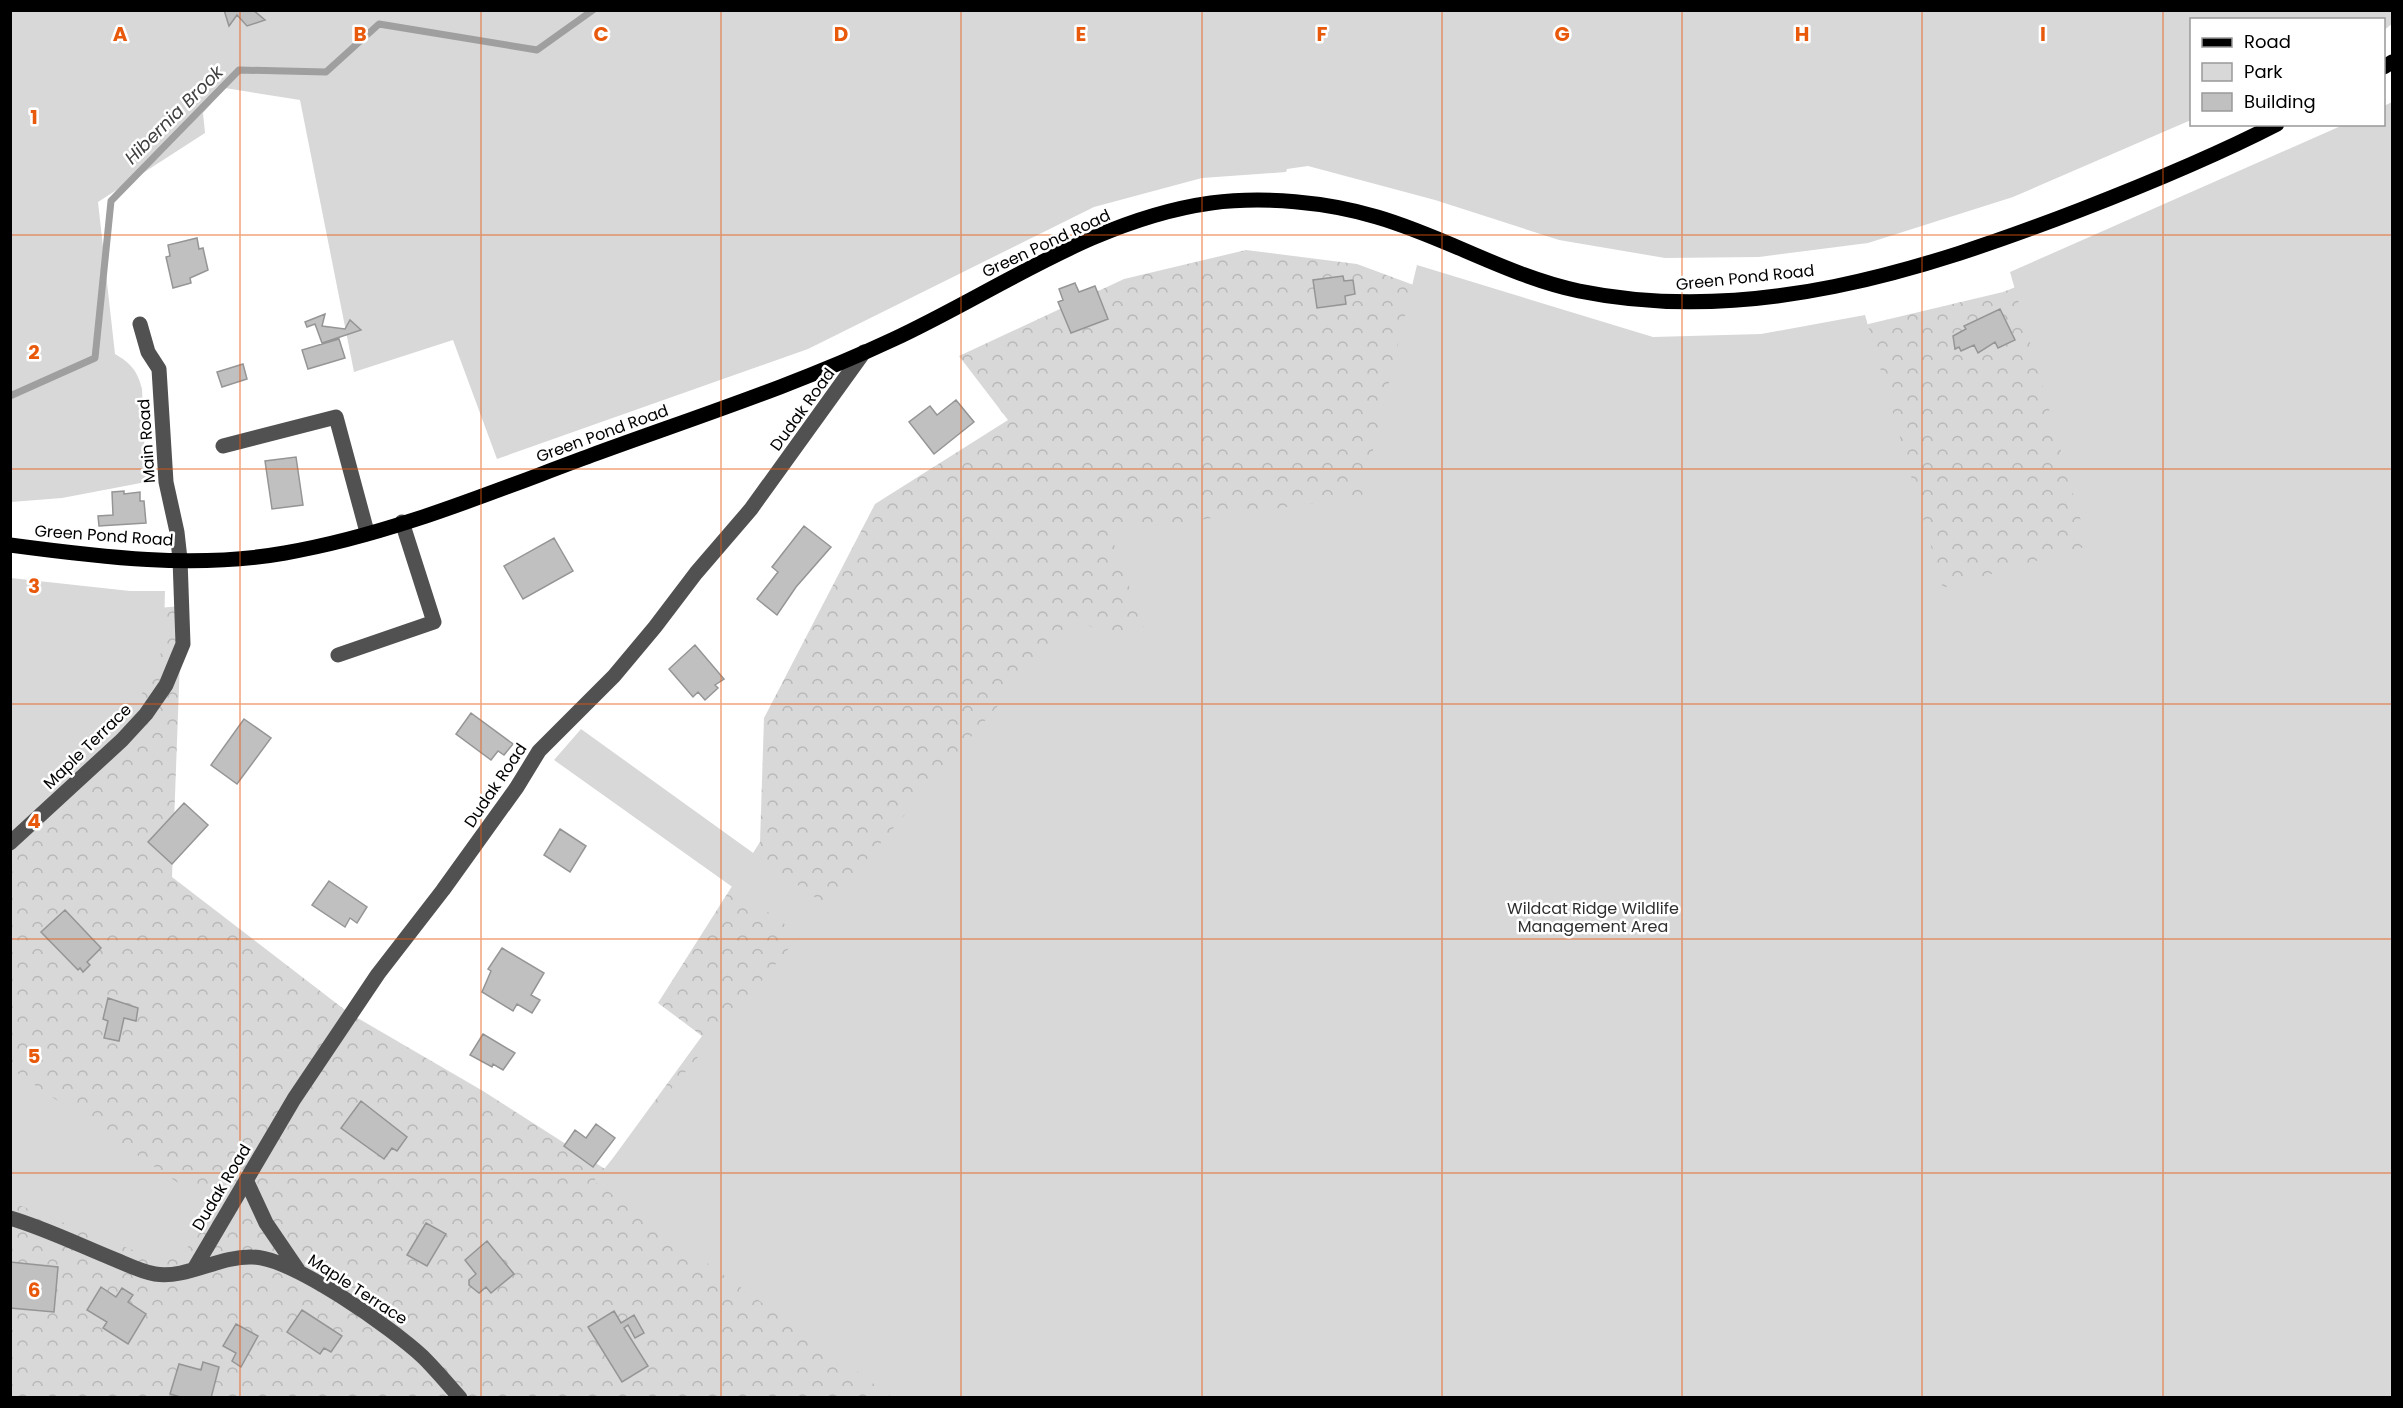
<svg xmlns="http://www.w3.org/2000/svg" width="2403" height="1408" font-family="Poppins,sans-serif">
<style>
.forest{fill:url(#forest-crowns)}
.park{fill:#d8d8d8}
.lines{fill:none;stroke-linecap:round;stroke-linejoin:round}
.stream{stroke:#9f9f9f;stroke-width:7}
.building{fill:#c0c0c0;stroke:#959595;stroke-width:1.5}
.minor{stroke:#515151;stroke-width:15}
.major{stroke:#000;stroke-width:15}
.grid{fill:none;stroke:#e8590c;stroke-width:1.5;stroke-opacity:0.55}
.labels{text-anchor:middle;stroke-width:5;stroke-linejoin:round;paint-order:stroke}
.street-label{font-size:16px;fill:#000;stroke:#fff}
.park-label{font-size:16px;fill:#2f2f2f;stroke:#fff}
.water-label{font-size:18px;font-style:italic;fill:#404040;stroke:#fff}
.grid-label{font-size:20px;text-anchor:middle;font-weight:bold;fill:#e8590c;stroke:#fff;stroke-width:5;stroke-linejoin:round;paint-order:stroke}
</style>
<defs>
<pattern id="forest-crowns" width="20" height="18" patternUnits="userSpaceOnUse" patternTransform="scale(1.5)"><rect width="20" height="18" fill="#d8d8d8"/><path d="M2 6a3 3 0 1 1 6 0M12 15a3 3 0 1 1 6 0" fill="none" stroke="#b8b8b8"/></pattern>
</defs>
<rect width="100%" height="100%" fill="#fff"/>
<path class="forest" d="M2384 124 2392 1397 11 1398V594L146 609 182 606 172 877 349 1013 483 1091 605 1169 702 1036 658 1003 760 842 764 718 875 504 1008 420 959 356 1124 279 1246 250 1357 264 1532 329 1767 348 2003 292 2239 199Z"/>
<path class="park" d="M2392 10V24L2384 30V20H2192L2191 120 2013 197 1868 243 1759 257 1665 258 1559 240 1435 200 1308 166 1287 169 1286 172 1202 178 1094 207 808 349 497 459 453 340 354 372 300 100 225 88 203 113 205 133 98 202 115 354C131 363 138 372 142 389L146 482 62 498 11 502 10 11Z
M2392 102V1397H892L594 1181 800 935 554 760 581 729 827 906 1075 615 1101 634 1144 627 1110 533 1362 496 1417 265 1653 337 1761 334 1865 315 1943 588 2088 546 2010 272 2343 125 2384 124V106Z
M11 578 130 591H165C164 617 166 649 154 673 125 731 57 779 11 822Z
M11 1069 212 1206 183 1255 169 1259 153 1258 11 1202Z"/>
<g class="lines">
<path class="stream" d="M10 396 95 358 111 201 239 70 326 72 379 24 537 50 593 10"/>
</g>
<path class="building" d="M224 10H253L265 20 247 26 237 15 229 26Z
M197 238 199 249 203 248 208 270 190 278 191 283 173 288 166 257 170 256 168 245Z
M1343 276 1344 281 1353 280 1355 294 1345 296 1346 304 1317 308 1313 280Z
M1075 283 1079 292 1095 286 1108 319 1071 333 1058 302 1063 300 1059 289Z
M2000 309 2015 340 1998 348 1995 342 1978 353 1974 345 1961 351 1959 347 1955 349 1953 336 1966 329 1964 326Z
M325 314 322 326 345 329 350 320 361 330 322 343 315 324 307 327 305 322Z
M339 339 345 358 308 369 302 350Z
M243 364 247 379 222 387 217 372Z
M956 400 974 422 934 454 909 422 930 406 937 415Z
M296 457 303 505 272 509 265 461Z
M124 491V494L140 492V501H144L146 523 99 526 98 516 113 515 112 492Z
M804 526 831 547 796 587 777 615 757 599 778 572 772 567Z
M554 538 573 571 523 599 504 566Z
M695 645 724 679 715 685 718 688 705 700 698 692 693 697 669 669Z
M471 713 513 744 504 755 498 751 491 760 456 734Z
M244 719 271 738 237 784 211 765Z
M184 803 208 825 172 864 148 842Z
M560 829 586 846 570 872 544 855Z
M329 881 367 907 357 923 350 918 345 927 312 905Z
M65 910 101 948 87 962 90 965 83 972 80 968 78 970 41 932Z
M502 948 544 973 531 995 540 1000 532 1013 517 1004 513 1011 482 992 491 971 488 969Z
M108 998 138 1008 136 1021 124 1018 119 1041 104 1038 108 1021 103 1019Z
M483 1034 515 1053 503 1070 493 1064 492 1067 470 1055Z
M361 1101 407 1137 397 1151 392 1148 384 1159 341 1128Z
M596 1124 615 1138 593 1167 564 1146 575 1130 586 1138Z
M426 1223 446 1234 427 1266 407 1255Z
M487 1241 514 1274 491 1293 486 1287 479 1293 469 1285V1280L476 1274 465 1260Z
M10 1262 58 1267 54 1312 10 1308Z
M101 1287 116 1297 122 1288 133 1295 128 1302 146 1314 128 1344 103 1328 107 1322 87 1310Z
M302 1310 342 1336 331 1352 324 1348 320 1354 287 1332Z
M614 1311 621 1323 634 1315 644 1333 635 1338 628 1325 624 1328 648 1366 622 1382 588 1327Z
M236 1324 258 1336 241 1367 232 1361 236 1353 223 1346Z
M203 1362 219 1367 211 1398H184L170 1394 179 1364 201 1370Z"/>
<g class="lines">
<path class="minor" d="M223 446 336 417 367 532
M338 655 434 622 402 522
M10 843 122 740 146 714 166 685 183 644 180 559 177 532 166 482 159 369 148 352 140 324
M247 1182 266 1223 298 1270
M10 1218C47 1229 81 1246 116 1260 128 1265 142 1272 155 1274 187 1279 219 1256 252 1257 292 1257 393 1329 423 1357 436 1370 448 1384 460 1398
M194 1269 294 1099 378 974 443 890 517 787 539 751 614 676 655 627 696 573 751 509 864 352"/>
<path class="major" d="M2384 67 2392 62
M10 545C100 557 195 569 285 553 390 535 492 492 592 455 693 418 796 385 894 339 997 291 1095 219 1211 203 1264 196 1327 202 1377 217 1446 237 1508 276 1579 291 1750 326 1922 271 2080 210 2147 184 2213 157 2277 124"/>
</g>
<path class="grid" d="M240 10V1398M481 10V1398M721 10V1398M961 10V1398M1202 10V1398M1442 10V1398M1682 10V1398M1922 10V1398M2163 10V1398M10 235H2392M10 469H2392M10 704H2392M10 939H2392M10 1173H2392"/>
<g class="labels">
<g class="street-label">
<text transform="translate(1046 243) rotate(-25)" y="6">Green Pond Road</text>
<text transform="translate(1745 277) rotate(-6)" y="6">Green Pond Road</text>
<text transform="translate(802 409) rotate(-54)" y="6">Dudak Road</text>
<text transform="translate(602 433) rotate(-20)" y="6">Green Pond Road</text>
<text transform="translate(146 441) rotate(-94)" y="6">Main Road</text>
<text transform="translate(104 535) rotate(4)" y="6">Green Pond Road</text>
<text transform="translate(87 746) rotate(-44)" y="6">Maple Terrace</text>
<text transform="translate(495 785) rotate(-56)" y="6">Dudak Road</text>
<text transform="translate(221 1187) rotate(-59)" y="6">Dudak Road</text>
<text transform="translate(358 1289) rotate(33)" y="6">Maple Terrace</text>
</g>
<g class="park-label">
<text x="1593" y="914">Wildcat Ridge Wildlife<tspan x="1593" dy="18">Management Area</tspan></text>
</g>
<g class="water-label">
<text transform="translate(174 115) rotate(-45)" y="6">Hibernia Brook</text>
</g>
</g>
<g class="grid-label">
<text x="120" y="41">A</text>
<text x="360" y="41">B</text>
<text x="601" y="41">C</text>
<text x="841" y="41">D</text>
<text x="1081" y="41">E</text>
<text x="1322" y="41">F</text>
<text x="1562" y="41">G</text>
<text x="1802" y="41">H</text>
<text x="2043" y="41">I</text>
<text x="34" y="124">1</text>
<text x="34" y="359">2</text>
<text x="34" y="593">3</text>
<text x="34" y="828">4</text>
<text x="34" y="1063">5</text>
<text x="34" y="1297">6</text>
</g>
<rect width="2403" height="1408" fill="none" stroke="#000000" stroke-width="24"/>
<rect x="2190" y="18" width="195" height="108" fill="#ffffff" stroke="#999999" stroke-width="1.5"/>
<rect x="2202" y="38" width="30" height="9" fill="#000000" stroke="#999999" stroke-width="1.5"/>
<text x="2244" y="48" font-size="18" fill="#000000">Road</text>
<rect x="2202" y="63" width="30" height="18" fill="#d8d8d8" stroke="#999999" stroke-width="1.5"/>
<text x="2244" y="78" font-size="18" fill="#000000">Park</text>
<rect x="2202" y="93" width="30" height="18" fill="#c0c0c0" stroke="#999999" stroke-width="1.5"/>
<text x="2244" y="108" font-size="18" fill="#000000">Building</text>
</svg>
